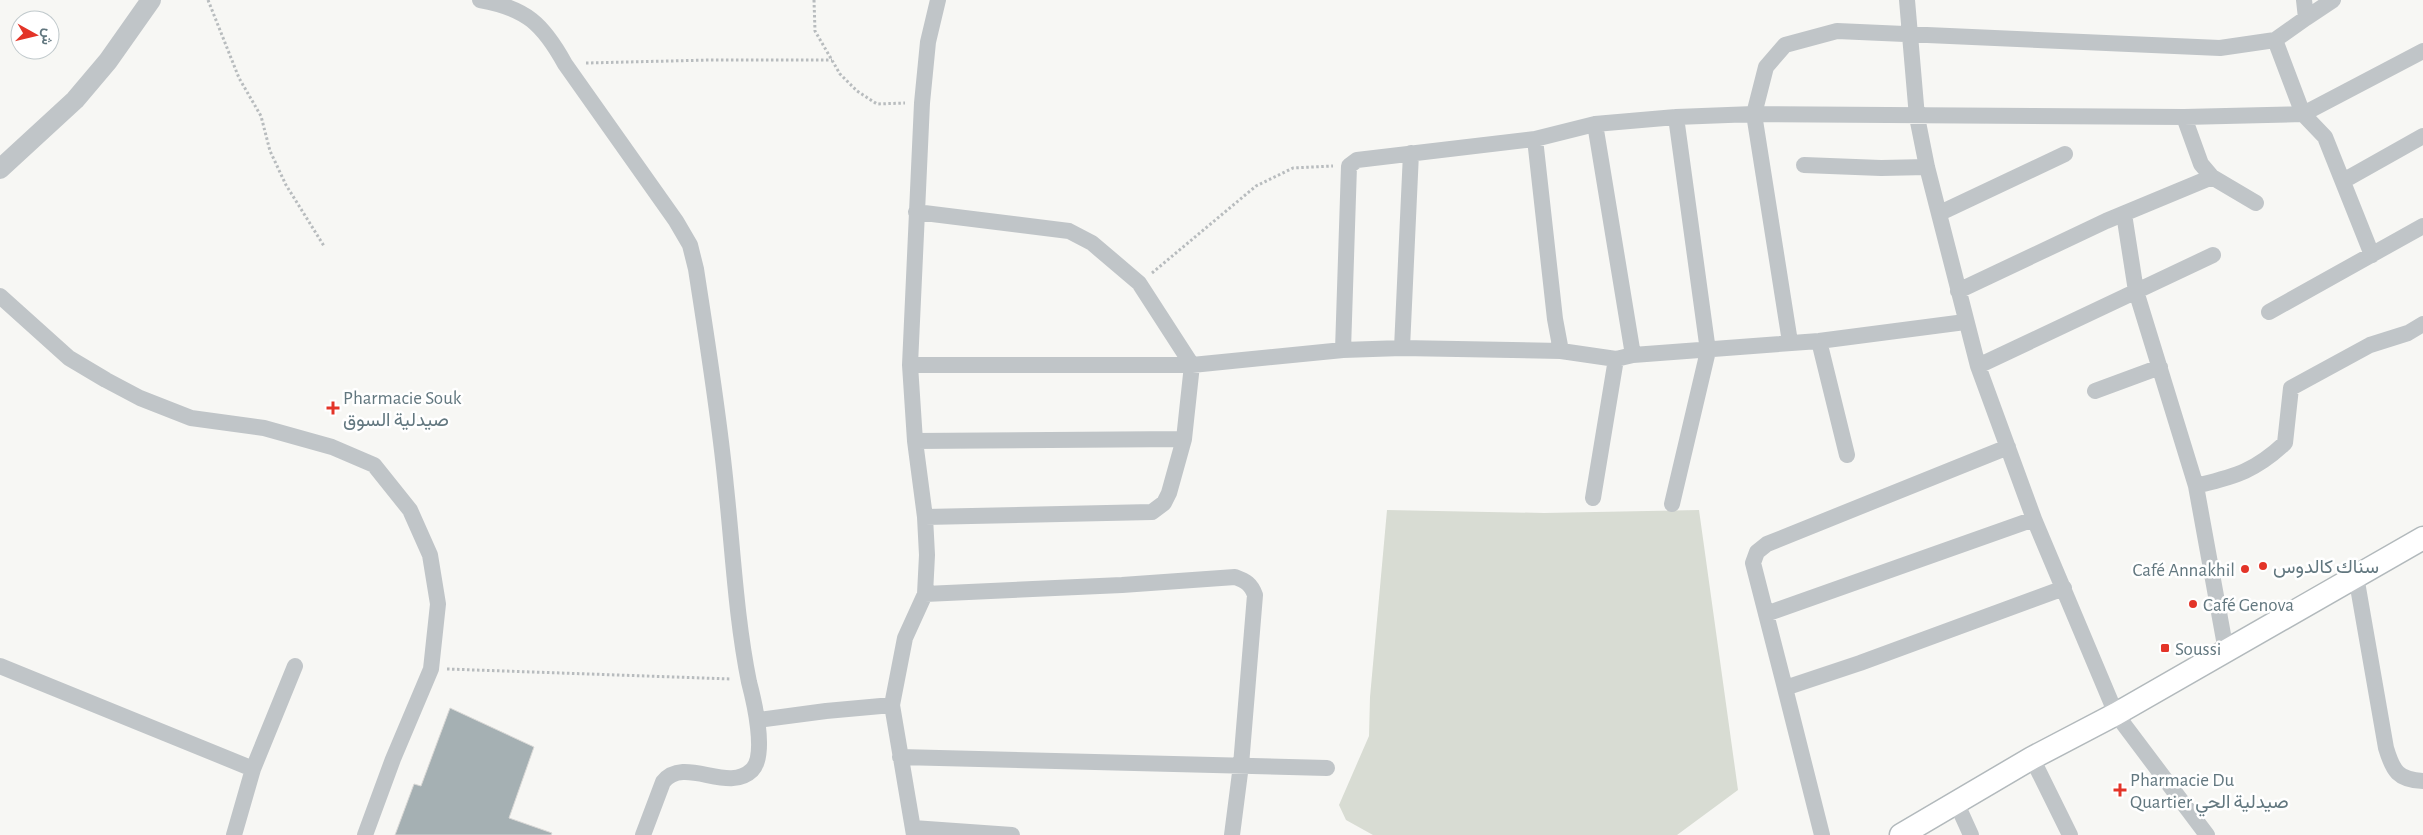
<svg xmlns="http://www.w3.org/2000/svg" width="2423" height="835" font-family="'Alegreya Sans',Vazirmatn,sans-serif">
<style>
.green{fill:#d8dcd3}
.building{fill:#a5b0b3;stroke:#d9d8d6}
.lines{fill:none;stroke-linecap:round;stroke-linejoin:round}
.secondary-casing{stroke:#b2b9bc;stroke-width:25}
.path{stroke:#b8bcbe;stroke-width:3;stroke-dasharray:2.5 2.5;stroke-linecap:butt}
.minor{stroke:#c0c5c8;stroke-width:16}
.tertiary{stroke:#c0c5c8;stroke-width:20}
.secondary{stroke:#fff;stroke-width:22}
.poi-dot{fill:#e33428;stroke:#fff;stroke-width:2}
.labels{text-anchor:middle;stroke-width:5;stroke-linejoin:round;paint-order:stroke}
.poi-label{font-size:19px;fill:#62777f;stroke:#fff;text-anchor:start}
</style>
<rect width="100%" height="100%" fill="#f7f7f4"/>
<path class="green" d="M1387 510 1544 513 1699 510 1738 790 1677 835H1373L1346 820 1339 805 1369 736 1370 697Z"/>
<path class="building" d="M450 708 534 747 509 818 552 833 551 835H395L414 784 421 786Z"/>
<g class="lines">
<defs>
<path id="secondary" d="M1901 835 2032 758 2116 714 2423 538"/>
</defs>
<use href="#secondary" class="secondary-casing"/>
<path class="path" d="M208 0 239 78 261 116 270 151 286 185 324 246
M814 0 815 31 840 74 857 91 877 104 905 103
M586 63 710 60H832
M1152 273 1256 186 1293 168 1333 166
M447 669 731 679"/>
<path class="minor" d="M480 0C526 8 543 24 565 64L676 221 690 245 696 269C707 341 719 414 726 487 733 551 736 618 749 682 754 701 767 755 752 770 728 794 684 755 663 782L643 835
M1907 0 1917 117 1927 167 1978 366 2034 519 2116 714 2207 835
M2306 18 2333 0
M2275 40 2303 114 2325 137 2372 255
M2184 117 2201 164 2212 177 2256 203
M1595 124 1633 355
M1535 139 1555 319 1561 351
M1804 165 1881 168 1927 167
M2343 181 2423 136
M916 212 1069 231 1092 243 1139 283 1192 365 1184 439 1169 493 1164 503 1152 512 925 517
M1940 213 2065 154
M2124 214 2136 291 2196 486 2226 651
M1958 291 2106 221 2212 177
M0 296 69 358 106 380 140 398 191 418 264 428 332 447 374 465 410 510 430 555 438 604 431 669 393 759 365 835
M2269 312 2423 226
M1819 341 1847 455
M1790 342 1754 114 1766 67 1785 45 1837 31 2220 48 2275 40 2306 18 2304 0
M1402 348 1411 153
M1343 350 1349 166 1357 160 1535 139 1595 124 1676 117 1754 114 2184 117 2303 114 2423 51
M910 365H1192L1343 350 1402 348 1561 351 1616 359 1633 355 1819 341 1965 322
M1978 366 2213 255
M2095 391 2160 367
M915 441 1184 439
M2008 447 1767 544 1757 552 1753 563 1785 688 1860 663 2064 588
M2196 486C2235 476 2254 472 2285 443L2291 388 2370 345 2408 333 2423 324
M1593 498 1616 359
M1672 504 1708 351 1676 117
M2356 576 2386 748C2393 771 2398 780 2423 781
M925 594 1122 585 1235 577C1246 581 1251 584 1255 595L1241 765 1232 835
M1766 614 2034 519
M0 666 253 769
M1785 688 1822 835
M758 720 826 711 892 705
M900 757 1327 768
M2032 758 2070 835
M1956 802 1971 835
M913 828 1012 835
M234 835 253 769 295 666
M914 835 892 705 905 638 925 594 927 555 925 517 915 441 910 365 922 103 928 42 938 0"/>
<path class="tertiary" d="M0 169 75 100 108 61 151 0"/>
<use href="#secondary" class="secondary"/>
</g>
<g class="poi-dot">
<path d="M330.5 400.5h5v5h5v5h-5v5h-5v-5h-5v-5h5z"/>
<circle cx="2263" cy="566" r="5"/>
<circle cx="2245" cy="569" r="5"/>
<circle cx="2193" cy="604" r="5"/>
<rect x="2160" y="643" width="10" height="10" rx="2.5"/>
<path d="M2117.5 782.5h5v5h5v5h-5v5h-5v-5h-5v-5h5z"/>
</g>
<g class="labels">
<g class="poi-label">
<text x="343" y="404">Pharmacie Souk<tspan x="343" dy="22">صيدلية السوق</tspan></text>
<text x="2273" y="573">سناك كالدوس</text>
<text x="2235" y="576" text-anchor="end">Café Annakhil</text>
<text x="2203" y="611">Café Genova</text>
<text x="2175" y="655">Soussi</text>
<text x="2130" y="786">Pharmacie Du<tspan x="2130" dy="22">Quartier صيدلية الحي</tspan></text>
</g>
</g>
<g transform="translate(35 35) rotate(98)"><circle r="24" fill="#ffffff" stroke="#c0c9cc"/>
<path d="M0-4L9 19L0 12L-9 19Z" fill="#e33428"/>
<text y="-8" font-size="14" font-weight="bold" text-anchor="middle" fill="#62777f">ش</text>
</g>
</svg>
